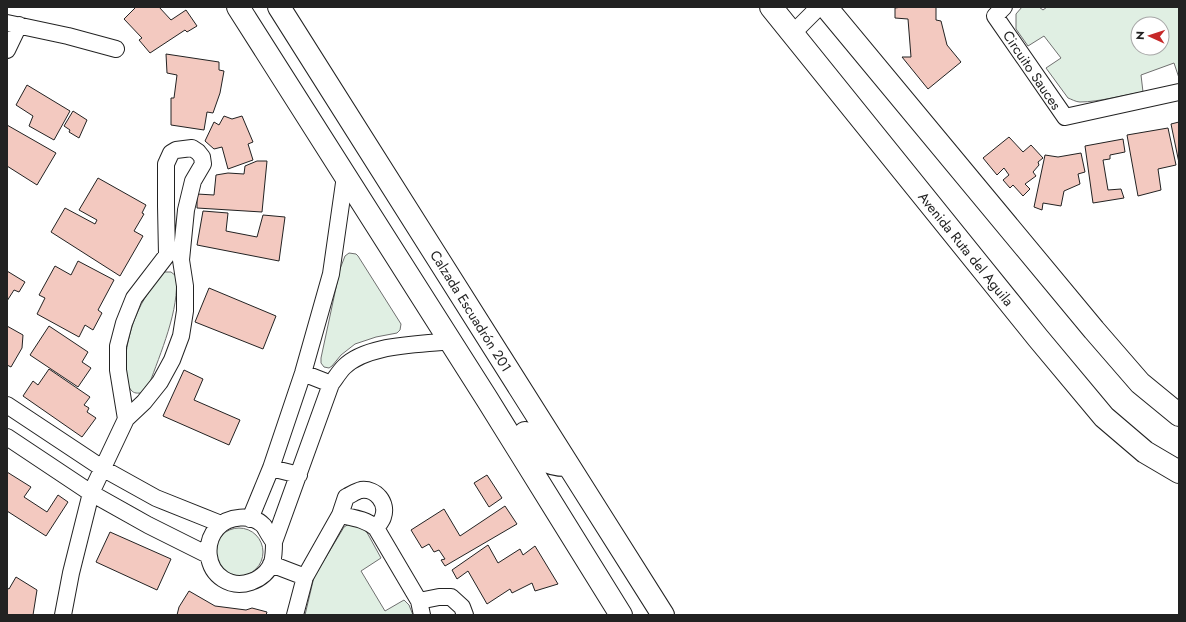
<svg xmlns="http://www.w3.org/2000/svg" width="1186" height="622" font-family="Jost,sans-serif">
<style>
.green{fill:#e0efe3;stroke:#6f6f6f;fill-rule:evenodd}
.building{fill:#f3c9c0;stroke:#222}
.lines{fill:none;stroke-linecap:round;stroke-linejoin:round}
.street-casing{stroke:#222;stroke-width:18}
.secondary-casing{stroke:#222;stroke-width:24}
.primary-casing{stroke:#222;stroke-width:24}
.street{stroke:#fff;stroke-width:16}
.secondary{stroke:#fff;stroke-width:22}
.primary{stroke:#fff;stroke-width:22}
.labels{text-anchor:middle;stroke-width:3;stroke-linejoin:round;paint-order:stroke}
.street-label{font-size:14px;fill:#222;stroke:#fff}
</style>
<rect width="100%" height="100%" fill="#fff"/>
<path class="green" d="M1022 7H1039L1043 10 1047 7H1179V78L1174 63 1141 75 1143 92C1123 95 1099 102 1080 102 1076 102 1071 99 1068 98L1046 68 1061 58 1044 36 1028 46 1016 29V14ZM1138 24H1162V48H1138Z
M349 253 356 254 358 256 401 324 400 330 397 333 376 337 355 344 341 355 332 366 329 368 324 367 321 363V358L340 269 345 256Z
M164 272H171L176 276C180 309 160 354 149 385L142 393C138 393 134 394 131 390 118 376 129 331 136 316 142 300 153 285 164 272Z
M349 524 364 527 381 558 361 571 385 611 404 600 409 605 413 615H305L314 577 344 527Z
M215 552a24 24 0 1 1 48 0a24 24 0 1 1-48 0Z"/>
<path class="building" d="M136 7H159L171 20 186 10 197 26 187 32 185 30 150 53 139 40 142 38 124 19Z
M902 7H936V20L941 21 947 45 961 62 928 89 902 57H911L908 19 895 18V8Z
M166 54 219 62V70L224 71 220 93 213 113 207 112 204 130 171 125V98H174L177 75 167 73Z
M27 85 70 111 54 140 29 126 33 116 16 105Z
M73 111 87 120 79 138 69 132 70 130 64 126Z
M224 116 232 119 242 116 253 142 248 144 253 160 228 169 222 147 214 149 205 141 214 122 219 125Z
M1179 122V163L1171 124Z
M7 125 56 153 37 185 7 166Z
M1168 128 1176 165 1158 169 1161 190 1138 196 1127 135Z
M1009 137 1023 152 1031 145 1043 158 1038 162 1039 165 1033 172 1036 176 1025 184 1030 189 1023 196 1013 185 1010 188 1003 180 1009 175 1004 168 997 175 983 158Z
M1123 139 1125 152 1110 155V159L1103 160 1108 190 1121 189 1124 198 1093 203 1085 146Z
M1081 153 1085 172 1078 174 1080 184 1064 191 1061 206 1043 203 1042 210 1034 207 1045 155 1058 157Z
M257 161H267L262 212 197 208V194L214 195 216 175 228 173 244 174 245 166Z
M98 178 146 205 142 213 144 214 134 231 143 236 120 276 51 232 65 208 95 224 97 220 79 210Z
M203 211 228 213 226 231 257 237 263 215 285 217 279 261 197 245Z
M78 261 114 280 98 310 102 313 93 330 85 325 79 337 37 314 45 298 39 295 55 266 71 275Z
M7 271 25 282 19 292 14 290 7 301Z
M209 288 276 316 263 349 195 322Z
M7 326 23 335 22 348 11 367 7 365Z
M49 326 88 352 82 362 91 368 78 387 30 355Z
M49 369 90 397 84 405 89 408 87 412 96 418 82 437 23 396 33 381 38 385Z
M184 370 203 379 194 400 240 420 229 445 163 416Z
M7 472 31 487 24 497 47 512 58 495 68 502 46 536 7 511Z
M487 475 502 498 489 507 474 483Z
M505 506 517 524 445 566 441 560 445 559 439 550 434 552 429 544 422 548 411 530 444 509 460 536Z
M110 532 171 559 157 590 96 562Z
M488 545 498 563 520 549 523 555 535 546 558 584 535 591 532 583 512 593 510 589 487 604 468 571 457 579 452 570Z
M16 577 37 590 33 615H7V588L9 589Z
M189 591 215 606 246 610 252 608 267 612 266 615H177L179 607Z"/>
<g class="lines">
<defs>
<path id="street" d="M1004 7 995 16 1065 117 1179 92
M7 23 68 36 116 49
M792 34 819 7
M7 50 19 25
M303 373 331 384
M7 405 102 468 156 498 221 524
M7 437 91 493 148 525 208 555
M271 468 299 475
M340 515 346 497C351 495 356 491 361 490 376 488 388 503 383 517 382 521 378 525 376 528
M250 519 271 468 303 373 331 274 345 176
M274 542C270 537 267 531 264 526 252 513 228 516 217 528 204 543 206 568 223 579 240 590 264 581 272 563 274 556 274 549 274 542L331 384C335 379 339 372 344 367 367 344 419 345 450 341
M271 564 305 577
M419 601 439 597H451L462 607 465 615
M63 615 71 573 91 493 126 419 144 402 160 382 172 360 181 336 185 311V286L181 260 186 210 193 181 203 164 202 157 198 152 192 148 176 150 171 153 166 164V206L167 255 134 298 124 323 118 346V370L126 419
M295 615 305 577 340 515C354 518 365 519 376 528L419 601 422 615"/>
<path id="secondary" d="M771 7 1038 338 1104 417 1145 452 1179 472
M826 7 1094 330 1140 383 1179 415"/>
<path id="primary" d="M238 7 487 399 621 615
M279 7 663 615
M525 433C539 454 540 465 567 465"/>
</defs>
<use href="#street" class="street-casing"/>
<use href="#secondary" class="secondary-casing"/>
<use href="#primary" class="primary-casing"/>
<use href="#street" class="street"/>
<use href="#secondary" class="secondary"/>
<use href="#primary" class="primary"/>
</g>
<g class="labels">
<g class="street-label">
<text transform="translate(1032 70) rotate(56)" y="5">Circuito Sauces</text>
<text transform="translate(966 249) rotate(51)" y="5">Avenida Ruta del Aguila</text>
<text transform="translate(471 311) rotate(58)" y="5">Calzada Escuadrón 201</text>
</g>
</g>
<rect width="1186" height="622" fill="none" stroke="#222222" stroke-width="16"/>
<g transform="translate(1150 36) rotate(273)"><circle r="19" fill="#ffffff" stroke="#a7a7a7"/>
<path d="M0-3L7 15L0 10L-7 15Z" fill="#c62828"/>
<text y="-6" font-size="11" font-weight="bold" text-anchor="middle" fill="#222222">N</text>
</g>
</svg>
